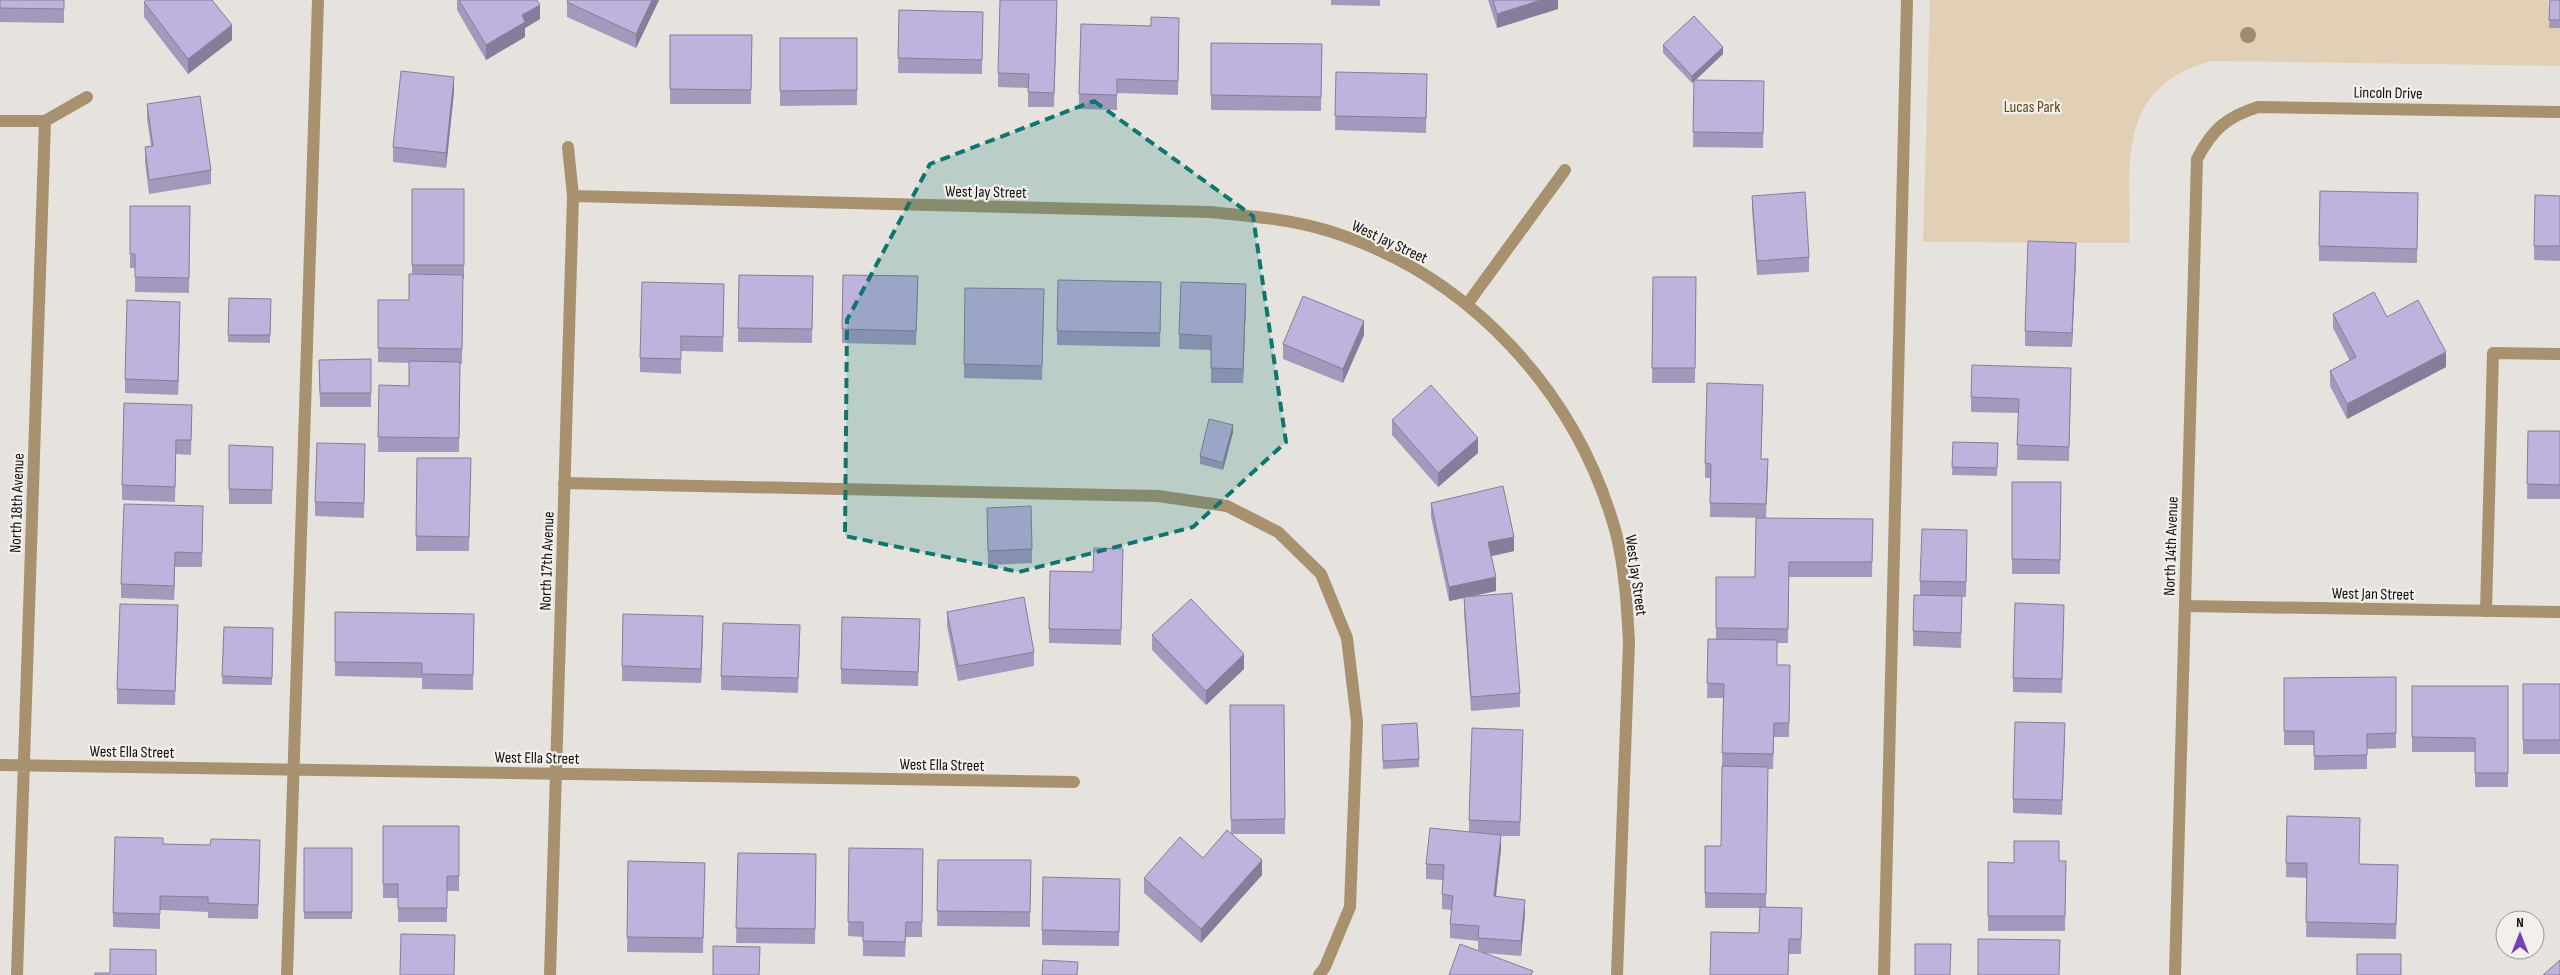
<svg xmlns="http://www.w3.org/2000/svg" width="2560" height="975" font-family="'Sofia Sans Condensed',sans-serif">
<style>
.green{fill:#e2d0b6}
.lines{fill:none;stroke-linecap:round;stroke-linejoin:round}
.lane{stroke:#a7916f;stroke-width:12}
.street{stroke:#a7916f;stroke-width:12}
.tree{fill:#9c8c6f}
.wall{fill:#a499bd}
.shaded-wall{fill:#867d9a}
.building{fill:#bfb2dc;stroke:#867d9a}
.marked{fill:#0f766e;fill-opacity:0.2;stroke:#0f766e;stroke-width:4;stroke-dasharray:10 6;stroke-linejoin:round}
.labels{text-anchor:middle;stroke-width:4.5;stroke-linejoin:round;paint-order:stroke}
.street-label{font-size:16px;fill:#11100f;stroke:#f3f0eb}
.park-label{font-size:16px;fill:#5f4515;stroke:#f3f0eb}
</style>
<rect width="100%" height="100%" fill="#e6e3de"/>
<path class="green" d="M1930 0H2560V66L2211 61C2116 87 2130 164 2130 243L1923 242Z"/>
<g class="lines">
<path class="lane" d="M564 483 1158 496 1227 506 1278 532 1321 574 1347 638 1357 722 1350 907 1325 967 1319 975
M2486 611 2493 353 2560 354
M287 975 318 0
M1884 975 1907 0"/>
<path class="street" d="M0 121H45
M45 121 87 97
M573 196 1210 212C1250 216 1290 219 1329 231 1470 275 1577 392 1616 533 1625 569 1627 606 1629 642L1617 975
M1468 303 1565 170
M2185 606 2560 612
M0 765 1074 782
M17 975 45 121
M550 975 573 196 568 147
M2175 975 2197 159C2212 130 2226 117 2258 107L2560 112"/>
</g>
<circle class="tree" cx="2248" cy="35" r="8"/>
<path class="wall" d="M0 0H64V23L0 22Z
M457 0H537L540 19 525 28V37L486 60 457 10Z
M659 0 636 48 567 17V2Z
M1331 0H1380V6L1331 5Z
M1488 0H1558V9L1497 28Z
M2550 0H2560V28H2549Z
M144 2 232 40 188 74 144 17Z
M899 10 983 12 982 74 898 73Z
M1057 15 1054 107H1028V88L998 87V73Z
M1179 33 1178 95 1117 93V110L1079 109V94Z
M670 35H752L751 104H670Z
M780 38H857V105L780 106Z
M1211 43 1322 44 1321 111 1211 110Z
M1663 45 1723 54 1696 80 1764 95 1763 148 1693 147 1694 81 1692 83 1663 53Z
M1336 72 1427 89 1426 133 1335 130Z
M454 92 446 168 393 162V147Z
M147 104 211 170V184L149 194 145 162V147L151 146 147 119Z
M412 189H464V279H463L462 364H460L459 452H378L379 385 409 386V363L378 362V300H409L412 274Z
M2418 193 2417 263 2319 261V246Z
M1752 196 1809 257V272L1757 275 1752 210Z
M2560 196V261L2534 260V246Z
M130 206H190L189 293 135 292V268H130Z
M2076 257 2072 347 2025 346V331Z
M739 275 813 276 812 343 738 342Z
M1653 277H1696L1695 383H1652Z
M1161 282 1160 347 1057 345V331Z
M724 284 723 352 681 351V374L640 372V358Z
M918 291 916 345 842 343V329Z
M229 298 271 299 270 343 228 342Z
M1246 299 1243 383H1211V350L1179 349V334Z
M1044 304 1042 380 964 378V364Z
M2333 314 2387 317 2446 367 2347 419 2330 386V371L2350 361 2333 328Z
M180 316 178 395 125 393V379Z
M1364 335 1343 383 1283 359V344Z
M371 359V407H320L319 360Z
M2071 383 2069 461 2017 460 2018 413 1971 412V397Z
M1763 399 1761 459 1768 474 1766 518 1710 517V478H1705V463Z
M192 419 191 455 176 454 175 502 122 500V485Z
M1392 420 1478 453 1438 487 1392 435Z
M2528 431H2560V499H2527Z
M1233 432 1223 470 1200 464V456Z
M1953 442 1998 443 1997 476 1952 475Z
M229 445 273 447 272 504H229Z
M417 458H471L469 551H416Z
M365 459 364 518 315 516V502Z
M2012 482H2061L2060 574H2012Z
M1431 503 1514 551 1491 556 1496 591 1473 596 1520 693V707L1471 711 1464 612V598L1449 601 1431 517Z
M987 508 1032 549V563L988 565Z
M1873 519 1872 577H1789L1788 643H1777V665L1790 679 1789 737H1774L1773 769H1768L1766 907 1802 908 1801 954H1789L1759 933 1760 908H1705V846H1721L1723 698H1707L1708 639H1716V577H1755Z
M203 521 202 567H175L174 600 121 598V584Z
M1967 544 1966 597H1962L1961 648 1913 646V631L1920 595V581Z
M1123 549 1121 645 1049 643V629L1093 572Z
M335 612 474 614 473 690 422 689V678L335 676Z
M947 612 1034 652V666L958 681 947 626Z
M178 620 175 705 117 704V689Z
M2064 620 2062 693 2013 692V678Z
M224 627 273 628 272 685 222 684Z
M703 631 701 683 622 681V666Z
M920 633 918 686 841 684V669Z
M1152 635 1244 669 1206 705 1152 650Z
M800 639 798 693 721 690V676Z
M2396 677V748L2367 749V769L2314 770V745H2284V678Z
M2523 684H2560V754H2523Z
M2508 686V787H2475V752H2412V737Z
M1230 705H1284L1285 834H1232L1262 875 1201 943 1144 893V878L1203 858 1231 834Z
M1382 733 1419 759V767L1383 769Z
M2065 738 2062 815 2013 813V799Z
M1523 744 1520 836H1501V849L1496 897 1525 914 1521 956 1484 953 1533 975 1478 950V941L1450 938V924L1452 910 1442 909V894L1443 880 1426 879V864L1469 832V820Z
M2287 816 2360 864 2398 865 2396 939 2306 937 2307 878 2286 877Z
M383 826H459V891H447V922H398V898H383Z
M163 844 260 854 258 919 208 918V912L160 910V929L113 927V913Z
M304 848H352V919H304Z
M849 848 923 849 922 937H906L905 957 863 956V937L848 936Z
M738 853 816 854 815 944 736 943Z
M938 860H1031L1030 927 937 926Z
M628 861 705 863 703 953 627 952Z
M2066 861 2065 931H1988V862L2014 863Z
M1120 893 1119 946 1042 945V930Z"/>
<path class="shaded-wall" d="M652 0H659L636 48V34Z
M1541 0H1558V9L1497 28V14Z
M540 5V19L525 28V37L486 60V45L522 15Z
M232 25V40L188 74V59Z
M1723 47V54L1692 83V76Z
M454 77V92L446 168V153Z
M2076 243V257L2072 347V333Z
M1246 284V299L1243 383V369Z
M180 302V316L178 395V381Z
M1364 321V335L1343 383V369Z
M2446 352V367L2347 419V404Z
M1233 425V432L1223 470V463Z
M1478 438V453L1438 487V473Z
M1514 537V551L1488 557V542Z
M175 552V567L174 600V586Z
M1496 577V591L1449 601V587Z
M703 616V631L701 683V669Z
M1244 654V669L1206 705V691Z
M1501 835V849L1494 911V896Z
M1262 860V875L1201 943V929Z
M1525 900V914L1521 956V941Z"/>
<path class="building" d="M0 0H64V9L0 8Z
M146 0H212L232 25 188 59 144 2Z
M459 0H537L540 5 522 15 525 22 486 45Z
M568 0H652L636 34 567 2Z
M1000 0H1057L1054 93 1028 92 1029 74 998 73Z
M1493 0H1541L1497 14Z
M2550 0H2560V20H2549Z
M899 10 983 12 982 60 898 58Z
M1694 16 1723 47 1692 76 1663 45Z
M1151 17 1179 18 1178 81 1117 79V95L1079 94 1081 24 1151 26Z
M670 35H752L751 90 670 89Z
M780 38H857V90L780 91Z
M1211 43 1322 44 1321 97 1211 95Z
M401 71 454 77 446 153 393 147Z
M1336 72 1427 74 1426 118 1335 116Z
M1694 80 1764 81 1763 133 1693 132Z
M200 96 211 170 149 180 145 147 153 146 147 104Z
M412 189H464V265H412Z
M2320 191 2418 193 2417 249 2319 246Z
M1805 192 1809 257 1757 261 1752 196Z
M2535 195 2560 196V246H2534Z
M130 206H190L189 278 135 277V254H130Z
M2028 241 2076 243 2072 333 2025 331Z
M409 274 463 275 462 349 378 348V300H409Z
M739 275 813 276 812 329 738 328Z
M843 275 918 276 916 331 842 329Z
M1653 277H1696L1695 368H1652Z
M1058 280 1161 282 1160 333 1057 331Z
M642 282 724 284 723 337 681 336V359L640 358Z
M1181 282 1246 284 1243 369 1211 368V336L1179 334Z
M965 288 1044 289 1042 366 964 364Z
M2374 292 2387 317 2418 300 2446 352 2347 404 2330 371 2356 357 2333 314Z
M1303 296 1364 321 1343 369 1283 344Z
M229 298 271 299 270 335H228Z
M127 300 180 302 178 381 125 379Z
M371 359V393H320L319 360Z
M409 361 460 362 459 438 378 437 379 385 409 386Z
M1972 365 2071 368 2069 447 2017 445 2019 399 1971 397Z
M1707 383 1763 385 1761 459H1768L1766 504 1710 503 1711 464 1705 463Z
M1431 385 1478 438 1438 473 1392 420Z
M124 403 192 405 191 440H176L175 487 122 485Z
M1209 419 1233 425 1223 463 1200 456Z
M2528 431H2560V485L2527 484Z
M1953 442 1998 443 1997 468 1952 467Z
M317 443 365 444 364 503 315 502Z
M229 445 273 447 272 490 229 489Z
M417 458H471L469 537 416 536Z
M2012 482H2061L2060 560 2012 559Z
M1503 486 1514 537 1488 542 1496 577 1449 587 1431 503Z
M124 504 203 506 202 553 175 552 174 586 121 584Z
M1031 506 1032 549 988 551 987 508Z
M1756 518 1873 519 1872 562H1789L1788 629 1716 628V577H1755Z
M1922 529 1967 530 1966 582 1920 581Z
M1094 548 1123 549 1121 630 1049 629 1050 571 1093 572Z
M1512 593 1520 693 1471 697 1464 597Z
M1914 595 1962 596 1961 633 1913 631Z
M1024 597 1034 652 958 666 947 612Z
M1191 599 1244 654 1206 691 1152 635Z
M2015 603 2064 605 2062 679 2013 678Z
M120 604 178 605 175 691 117 689Z
M335 612 474 614 473 675 422 674V663L335 662Z
M623 614 703 616 701 669 622 666Z
M842 617 920 619 918 672 841 669Z
M723 623 800 625 798 678 721 676Z
M224 627 273 628 272 678 222 676Z
M1708 639 1777 640V665H1790L1789 723H1774L1773 754 1722 753 1724 684 1707 683Z
M2396 677V733L2367 734V755L2314 756V731H2284V678Z
M2523 684H2560V740H2523Z
M2412 686H2508V773H2475V738L2412 737Z
M1230 705H1284L1285 819 1231 820Z
M2015 722 2065 723 2062 800 2013 799Z
M1417 723 1419 759 1383 761 1382 725Z
M1472 728 1523 730 1520 822 1469 820Z
M1722 766 1768 767 1766 894 1705 893V846H1721Z
M2287 816 2360 818 2359 864 2398 865 2396 924 2306 922 2307 863H2286Z
M383 826H459V876H447V908H398V884H383Z
M1430 828 1501 835 1494 896 1525 900 1521 941 1478 938 1479 926 1450 924 1453 896 1442 894 1444 865 1426 864Z
M1227 830 1262 860 1201 929 1144 878 1180 837 1203 858Z
M115 837 163 838V844L210 845 211 839 260 840 258 905 208 903V897L160 896V914L113 913Z
M2014 841H2059V861H2066L2065 916H1988V862L2014 863Z
M304 848H352V912H304Z
M849 848 923 849 922 922H906L905 942 863 941V922H848Z
M738 853 816 854 815 929 736 928Z
M938 860H1031L1030 912 937 911Z
M628 861 705 863 703 938 627 937Z
M1043 877 1120 879 1119 932 1042 930Z
M1760 907 1802 908 1801 939H1789L1788 975H1710L1711 932 1759 933Z
M401 934 455 935 454 975H400Z
M1978 939 2060 940 2059 975H1978Z
M1460 944 1533 971 1531 975H1449Z
M1915 944H1951L1950 975H1915Z
M713 946 760 947 759 975H713Z
M110 949 156 950V975H95V973H110Z
M2357 954H2401V975H2357Z
M1043 960 1078 962 1077 975H1042Z
M2560 960V975H2543Z"/>
<path class="marked" d="M1094 101 1253 216 1286 442 1193 527 1019 572 845 536 847 320 930 164Z"/>
<g class="labels">
<g class="street-label">
<text transform="translate(2388 92) rotate(1)" y="6">Lincoln Drive</text>
<text transform="translate(986 191) rotate(1)" y="6">West Jay Street</text>
<text transform="translate(1390 241) rotate(25)" y="6">West Jay Street</text>
<text transform="translate(16 503) rotate(-88)" y="6">North 18th Avenue</text>
<text transform="translate(2170 546) rotate(-88)" y="6">North 14th Avenue</text>
<text transform="translate(546 561) rotate(-88)" y="6">North 17th Avenue</text>
<text transform="translate(1637 575) rotate(82)" y="6">West Jay Street</text>
<text transform="translate(2373 593) rotate(1)" y="6">West Jan Street</text>
<text transform="translate(132 751) rotate(1)" y="6">West Ella Street</text>
<text transform="translate(537 757) rotate(1)" y="6">West Ella Street</text>
<text transform="translate(942 764) rotate(1)" y="6">West Ella Street</text>
</g>
<g class="park-label">
<text x="2032" y="112">Lucas Park</text>
</g>
</g>
<g transform="translate(2520 935)"><circle r="24" fill="#f3f0eb" stroke="#999693"/>
<path d="M0-4L9 19L0 12L-9 19Z" fill="#7441b8"/>
<text y="-8" font-size="14" font-weight="bold" text-anchor="middle" fill="#11100f">N</text>
</g>
</svg>
